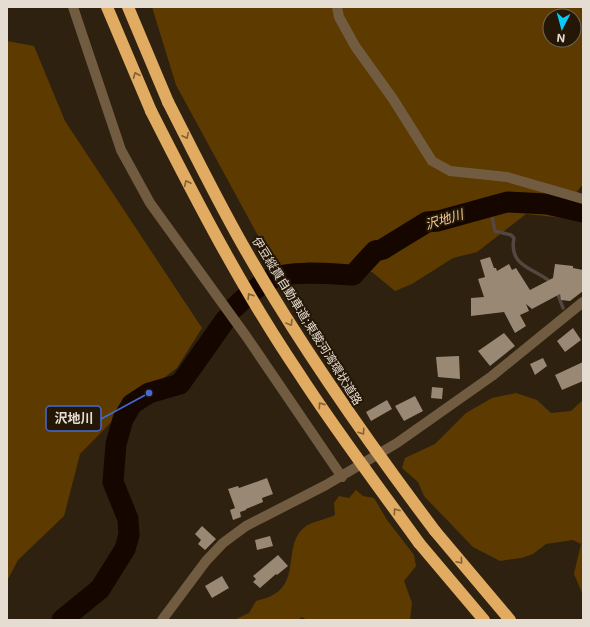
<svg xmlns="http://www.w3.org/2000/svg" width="590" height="627" font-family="Inter,'Noto Sans JP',sans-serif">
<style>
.green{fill:#5d3b00;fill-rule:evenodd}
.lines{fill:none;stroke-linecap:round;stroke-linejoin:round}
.stream{stroke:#53473f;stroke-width:3.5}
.river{stroke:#150700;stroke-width:21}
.building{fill:#998874}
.minor{stroke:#725c41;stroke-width:10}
.tertiary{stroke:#725c41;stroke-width:10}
.motorway{stroke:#e1ab62;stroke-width:12}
.motorway-bridge{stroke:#e1ab62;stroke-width:12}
.oneway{stroke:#826134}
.labels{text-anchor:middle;stroke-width:4;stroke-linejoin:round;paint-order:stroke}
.street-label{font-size:12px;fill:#e5dcd2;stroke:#241706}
.water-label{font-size:13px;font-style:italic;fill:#f7cd97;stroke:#241706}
.leader{fill:none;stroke:#456ad7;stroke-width:1.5}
.callout-dot{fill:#456ad7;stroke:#241706;stroke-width:1.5}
.callout{fill:#241706;stroke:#456ad7;stroke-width:1.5}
.callout-label{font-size:13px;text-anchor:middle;font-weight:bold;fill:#e5dcd2}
</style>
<rect width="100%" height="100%" fill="#2e210f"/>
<path class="green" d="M152 7H583V184L572 198 583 199V220L526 214 477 252 453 258 412 284 395 291 372 272 274 265 176 85ZM550 16H574V40H550Z
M7 41 34 46 65 121 202 328 177 368 127 406 80 454 64 516 18 560 7 581Z
M516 393 537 400 551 413 571 411 583 400V595L574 574 581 544 573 540 546 544 533 554 521 558 500 561 473 547 424 496 418 482 402 468 405 458 435 444 466 413 492 398Z
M356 490 363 496 374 498 387 520 414 555 416 566 404 581 412 603 410 620H307L302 617 298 620H234L249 613 256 601C261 599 268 598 273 595 301 580 282 543 306 526 314 521 327 519 335 515L334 503 339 496 349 498Z"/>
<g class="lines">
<path class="stream" d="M490 207 495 231 511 235 514 238C508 267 535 268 552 283
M557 292 563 308"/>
<path class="river" d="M234 308C246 296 258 285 273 278 291 270 333 274 353 275L375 251 383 249 427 222 438 221 507 202 547 204 583 212
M62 620 100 589 125 549 129 535 128 519 113 482 116 444 123 419 132 404 149 393 180 384 226 319"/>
</g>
<path class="building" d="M490 257 494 268H496L497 271 509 264 512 270 516 268 530 290 553 278 555 264 573 266V268L583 270V291L570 301 561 300 560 294 532 309 526 304 529 311 520 315 526 326 515 333 504 312 471 316V298L484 297 478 279 485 277 480 260Z
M573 328 581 340 565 352 557 341Z
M504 333 515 346 490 366 478 351Z
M459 356 460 379 438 377 436 357Z
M543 358 547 366 535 375 530 364Z
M583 362V381L562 390 555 375Z
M432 387 443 388 442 399 431 398Z
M415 396 423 411 404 421 395 406Z
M387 400 392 409 371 421 366 412Z
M267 478 273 494 262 498 263 502 246 509V510L240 512 241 517 233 520 230 510 235 508 228 489 238 486 239 488Z
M202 526 216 539 205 550 198 544 201 540 195 534Z
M270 536 273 546 257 550 255 540Z
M278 555 288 566 277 575 276 574 260 588 253 582 256 579 253 576Z
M222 576 229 588 212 598 205 586Z"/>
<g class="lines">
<path class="minor" d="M337 7 339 17 355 46 393 99 432 161 450 171 507 177 583 199"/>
<path class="tertiary" d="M73 7 121 150 150 203 246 336 342 477
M162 620 206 561 223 543 246 526 326 485 397 443 492 376 583 302"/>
<path class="motorway" d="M107 7 151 111
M128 7 168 102
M435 531 510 620
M419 543 484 620"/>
<path class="motorway-bridge" d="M168 102C192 149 215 196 241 242 298 343 365 438 435 531
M151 111C196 200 242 289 298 372 336 431 378 486 419 543"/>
</g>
<defs><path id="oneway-chevron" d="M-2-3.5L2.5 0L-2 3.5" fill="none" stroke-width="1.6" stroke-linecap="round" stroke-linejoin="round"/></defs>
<g class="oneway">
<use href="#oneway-chevron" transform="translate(136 75) rotate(-113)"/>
<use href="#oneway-chevron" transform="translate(186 136) rotate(64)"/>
<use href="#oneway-chevron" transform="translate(187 183) rotate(-116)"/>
<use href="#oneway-chevron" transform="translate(250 296) rotate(-122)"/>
<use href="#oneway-chevron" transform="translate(290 323) rotate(59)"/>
<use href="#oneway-chevron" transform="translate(321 405) rotate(-125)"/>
<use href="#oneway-chevron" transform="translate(362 432) rotate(56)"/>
<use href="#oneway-chevron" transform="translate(396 511) rotate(-126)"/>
<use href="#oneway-chevron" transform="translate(460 561) rotate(50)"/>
</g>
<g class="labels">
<g class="street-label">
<text transform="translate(307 321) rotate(58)" y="4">伊豆縦貫自動車道;東駿河湾環状道路</text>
</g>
<g class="water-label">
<text transform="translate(444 219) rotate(-17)" y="5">沢地川</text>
</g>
</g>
<path class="leader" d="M149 393L101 419"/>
<circle class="callout-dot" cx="149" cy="393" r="4"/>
<rect class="callout" x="46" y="406" width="55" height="25" rx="4"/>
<g class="callout-label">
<text x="74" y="423">沢地川</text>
</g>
<rect width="590" height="627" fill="none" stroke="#e5dcd2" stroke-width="16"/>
<g transform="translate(562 28) rotate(186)"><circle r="19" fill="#241706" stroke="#716658"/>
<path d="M0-3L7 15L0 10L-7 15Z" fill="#0bcafa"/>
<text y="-6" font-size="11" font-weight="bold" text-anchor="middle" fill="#e5dcd2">N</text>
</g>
</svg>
